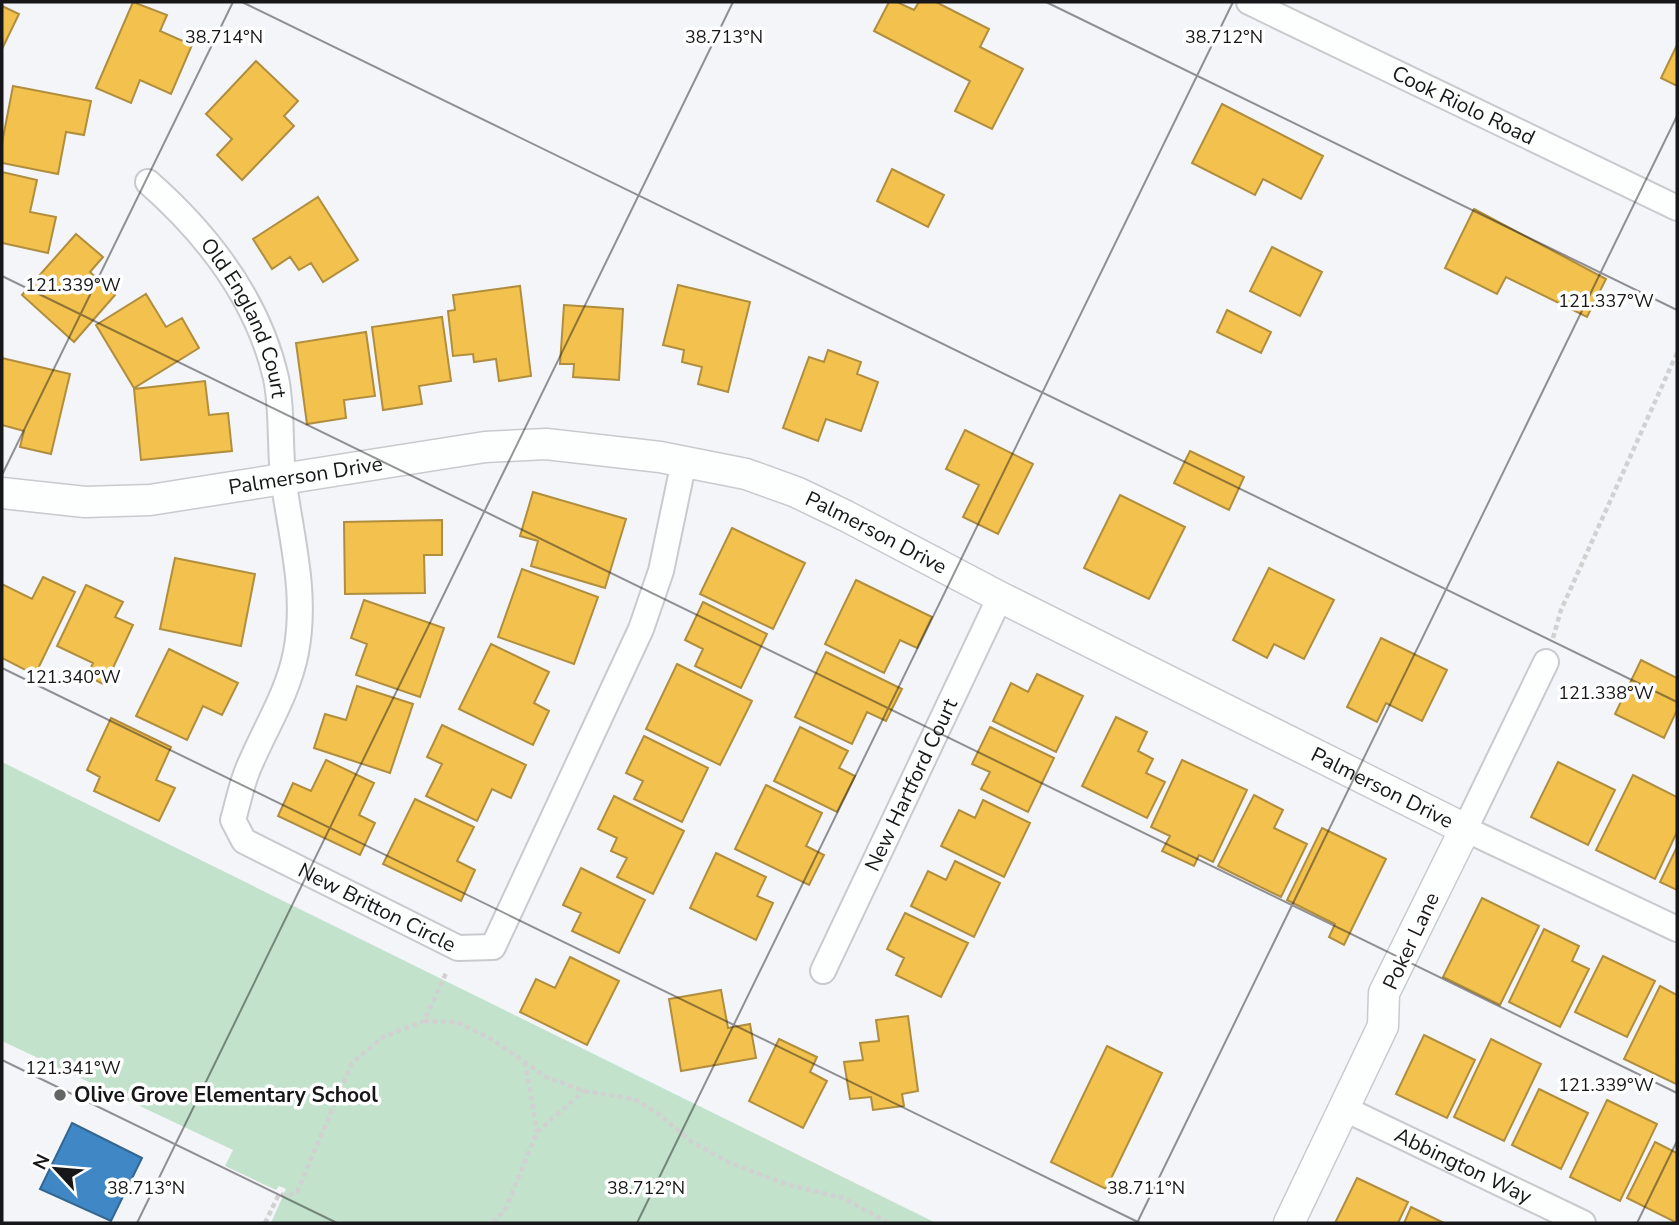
<svg xmlns="http://www.w3.org/2000/svg" width="1679" height="1225" font-family="'Nunito Sans',sans-serif">
<style>
.green{fill:#c2e2cb}
.homes{fill:#f2c14e;stroke:#b08e3e;stroke-width:2}
.schools{fill:#3f88c5;stroke:#336691;stroke-width:2}
.lines{fill:none;stroke-linecap:round;stroke-linejoin:round}
.minor-casing{stroke:#c9cacd;stroke-width:28}
.tertiary-casing{stroke:#c9cacd;stroke-width:33}
.path{stroke:#d1d1d2;stroke-width:4.5;stroke-dasharray:5 3.5;stroke-linecap:butt}
.minor{stroke:#fdfefe;stroke-width:24}
.tertiary{stroke:#fdfefe;stroke-width:30}
.ticks{fill:none;stroke:#171719;stroke-width:2;stroke-opacity:0.45}
.poi-dot{fill:#646567;stroke:#fff;stroke-width:2.5}
.labels{text-anchor:middle;stroke-width:7;stroke-linejoin:round;paint-order:stroke}
.street-label{font-size:21px;fill:#171719;stroke:#fff}
.poi-label{font-size:21px;font-weight:bold;fill:#171719;stroke:#fff;text-anchor:start}
.ticks-label{font-size:18px;text-anchor:middle;fill:#171719;stroke:#fff;stroke-width:7;stroke-linejoin:round;paint-order:stroke}
</style>
<rect width="100%" height="100%" fill="#f4f5f9"/>
<path class="green" d="M2 762 936 1223H271L286 1189 279 1186 276 1190 225 1166 233 1150 2 1041Z"/>
<path class="homes" d="M133 2 167 15 160 31 192 45 171 94 140 80 131 103 96 88Z
M889 2H897L914 10 919 2H936L989 29 980 47 1023 69 992 129 955 111 970 81 874 31Z
M2 6 19 14 2 49Z
M1677 45V86L1661 78Z
M256 61 298 101 284 116 294 126 242 180 217 155 232 139 206 114Z
M13 86 91 101 84 135 66 132 58 174 2 163V143Z
M1222 104 1323 156 1301 199 1263 179 1255 195 1192 163Z
M892 169 944 195 928 227 877 201Z
M2 172 37 180 30 212 56 217 48 253 2 243Z
M318 197 358 260 323 282 311 263 299 270 290 257 272 269 253 239Z
M1474 209 1606 279 1587 317 1506 277 1497 294 1445 268Z
M76 234 103 257 90 272 115 295 74 342 22 295Z
M1272 247 1322 272 1300 316 1250 291Z
M678 285 750 302 728 392 698 384 702 367 682 362 684 350 663 345Z
M520 286 531 376 499 381 496 359 474 362 473 354 453 356 448 311 455 310 453 295Z
M146 294 166 327 182 318 199 348 134 388 96 325Z
M564 305 623 309 619 380 573 377 574 364H560Z
M1227 310 1271 332 1261 353 1217 332Z
M442 317 451 381 419 386 422 404 383 410 372 327Z
M366 332 375 396 344 400 346 418 307 424 296 343Z
M828 350 861 362 857 374 878 382 861 431 826 419 818 441 783 428 809 357 824 362Z
M2 358 70 374 51 454 20 447 24 431 2 425Z
M205 381 209 415 228 413 232 451 141 460 134 389Z
M965 430 1033 464 998 534 963 517 979 485 946 469Z
M1190 451 1244 477 1229 510 1174 483Z
M533 492 626 519 605 588 531 566 538 541 520 536Z
M1120 495 1185 527 1149 599 1084 568Z
M442 520V555H424L425 593 345 594 344 522Z
M732 528 805 563 773 629 700 594Z
M175 558 255 574 241 646 160 629Z
M1269 568 1334 600 1304 659 1274 644 1267 658 1233 640Z
M522 569 598 597 574 664 498 637Z
M43 577 75 592 35 675 2 658V584L32 599Z
M856 580 932 617 917 648 900 640 884 673 825 644Z
M86 585 123 602 115 617 133 625 105 685 87 676 93 663 57 646Z
M364 600 444 628 420 697 356 675 367 644 351 638Z
M703 602 767 634 741 688 695 666 703 649 685 640Z
M1381 638 1447 670 1422 721 1386 703 1377 722 1347 707Z
M491 644 549 672 534 703 549 711 533 745 459 709Z
M169 649 238 683 222 715 203 706 187 740 136 716Z
M826 652 902 689 886 721 867 712 852 744 795 717Z
M1641 660 1677 678V710L1664 738 1615 714Z
M677 664 752 701 720 765 646 729Z
M1037 674 1083 696 1056 752 993 721 1011 683 1028 692Z
M357 686 413 704 390 773 314 748 325 714 346 720Z
M1116 717 1147 732 1138 751 1153 759 1146 773 1165 782 1147 818 1082 786Z
M111 718 171 747 156 780 175 788 159 821 94 791 100 777 87 770Z
M442 725 526 765 511 798 492 789 477 821 426 796 442 764 427 757Z
M800 727 848 751 839 768 855 776 837 812 774 781Z
M990 727 1054 758 1028 812 981 789 990 772 972 764Z
M644 736 708 768 682 822 634 799 643 781 626 773Z
M326 760 374 783 359 815 375 823 360 855 278 816 293 783 311 791Z
M1182 760 1247 790 1213 862 1199 855 1194 866 1162 851 1170 836 1151 827Z
M1558 762 1615 790 1588 845 1531 817Z
M1633 775 1677 797V832L1655 879 1596 850Z
M766 785 822 813 806 846 824 855 809 885 735 849Z
M1254 795 1283 810 1274 828 1307 844 1281 897 1218 866Z
M614 796 684 831 653 894 617 877 627 858 611 851 617 838 598 829Z
M415 799 474 827 457 861 475 870 461 901 383 864Z
M983 800 1030 823 1004 877 941 846 959 810 975 818Z
M1322 828 1386 859 1344 945 1329 937 1335 924 1287 900Z
M1677 847V890L1660 882Z
M716 853 766 877 757 896 773 903 756 940 690 908Z
M955 861 1000 883 974 937 911 906 928 871 946 880Z
M581 868 645 900 619 953 572 931 581 913 563 905Z
M1482 898 1539 926 1500 1005 1443 977Z
M905 913 968 943 941 997 896 975 904 958 887 949Z
M1544 929 1579 946 1572 961 1589 969 1560 1027 1509 1002Z
M1603 956 1655 981 1627 1037 1575 1012Z
M570 957 619 981 587 1045 520 1012 536 979 555 988Z
M1660 986 1677 995 1676 1084 1624 1059Z
M721 990 728 1028 750 1024 756 1058 681 1071 669 999Z
M908 1016 918 1091 902 1094 904 1106 873 1110 871 1097 850 1099 844 1062 863 1060 860 1043 879 1041 876 1020Z
M1424 1035 1475 1060 1447 1118 1396 1094Z
M779 1039 817 1057 810 1072 827 1081 803 1128 749 1101Z
M1491 1039 1541 1064 1504 1141 1454 1117Z
M1107 1046 1162 1073 1106 1189 1051 1162Z
M1539 1089 1588 1113 1561 1169 1512 1145Z
M1607 1100 1657 1124 1620 1201 1570 1177Z
M1655 1142 1677 1153V1223L1627 1198Z
M1357 1178 1408 1202 1398 1223H1335Z
M1411 1207 1444 1223H1404Z"/>
<path class="schools" d="M72 1123 142 1158 111 1221 40 1189Z"/>
<g class="lines">
<defs>
<g id="minor">
<path id="s1" d="M1249 2 1677 208"/>
<path id="s2" d="M148 182C207 234 258 300 276 378 283 412 279 449 284 484 292 541 307 595 296 652 288 694 264 730 248 769 241 786 238 803 233 820L244 841 458 948 493 947 641 629 661 571 684 461"/>
<path d="M1546 662 1465 829 1677 929"/>
<path id="s3" d="M823 971 1000 597"/>
<path id="s4" d="M1345 1109 1583 1223"/>
</g>
<g id="tertiary">
<path id="s5" d="M2 493 85 502 150 500 485 447 546 444 660 457 746 474 796 492 846 516 1000 597 1465 829 1384 993 1383 1026 1289 1223"/>
</g>
</defs>
<use href="#minor" class="minor-casing"/>
<use href="#tertiary" class="tertiary-casing"/>
<path class="path" d="M1553 638 1561 610 1677 353
M424 1021 457 1022 493 1040 546 1077 584 1091 634 1099 656 1112 692 1142 732 1164 789 1185 843 1198 889 1223
M525 1062 537 1132
M265 1223 279 1194 289 1196 297 1192 352 1063 383 1037 424 1021 447 971
M493 1223 506 1208 537 1132 584 1091"/>
<use href="#minor" class="minor"/>
<use href="#tertiary" class="tertiary"/>
</g>
<path class="ticks" d="M242 2 1677 702M1046 2 1677 310M2 276 1677 1093M2 475 233 2M2 668 1140 1223M2 1060 337 1223M137 1223 733 2M637 1223 1233 2M1137 1223 1677 116M1637 1223 1677 1141"/>
<circle class="poi-dot" cx="60" cy="1095" r="7"/>
<g class="labels">
<g class="street-label">
<text dy="7" stroke="none"><textPath href="#s1" startOffset="238">Cook Riolo Road</textPath></text>
<text dy="7" stroke="none"><textPath href="#s2" startOffset="170">Old England Court</textPath></text>
<text dy="7" stroke="none"><textPath href="#s5" startOffset="306">Palmerson Drive</textPath></text>
<text dy="7" stroke="none"><textPath href="#s5" startOffset="894">Palmerson Drive</textPath></text>
<text dy="7" stroke="none"><textPath href="#s3" startOffset="206">New Hartford Court</textPath></text>
<text dy="7" stroke="none"><textPath href="#s5" startOffset="1461">Palmerson Drive</textPath></text>
<text dy="7" stroke="none"><textPath href="#s2" startOffset="866">New Britton Circle</textPath></text>
<text transform="translate(1411 941) rotate(-65)" y="7">Poker Lane</text>
<text dy="7" stroke="none"><textPath href="#s4" startOffset="131">Abbington Way</textPath></text>
</g>
<g class="poi-label">
<text x="74" y="1102">Olive Grove Elementary School</text>
</g>
</g>
<g class="ticks-label">
<text x="224" y="43">38.714°N</text>
<text x="724" y="43">38.713°N</text>
<text x="1224" y="43">38.712°N</text>
<text x="73" y="291">121.339°W</text>
<text x="1606" y="307">121.337°W</text>
<text x="73" y="683">121.340°W</text>
<text x="1606" y="699">121.338°W</text>
<text x="73" y="1074">121.341°W</text>
<text x="1606" y="1091">121.339°W</text>
<text x="146" y="1194">38.713°N</text>
<text x="646" y="1194">38.712°N</text>
<text x="1146" y="1194">38.711°N</text>
</g>
<rect width="1679" height="1225" fill="none" stroke="#171719" stroke-width="7"/>
<g transform="translate(56 1169) rotate(296)" stroke="#ffffff" stroke-width="5" paint-order="stroke">
<path d="M0-5L12 26L0 18L-12 26Z" fill="#171719"/>
<text y="-10" font-size="19" font-weight="bold" text-anchor="middle" fill="#171719">N</text>
</g>
</svg>
